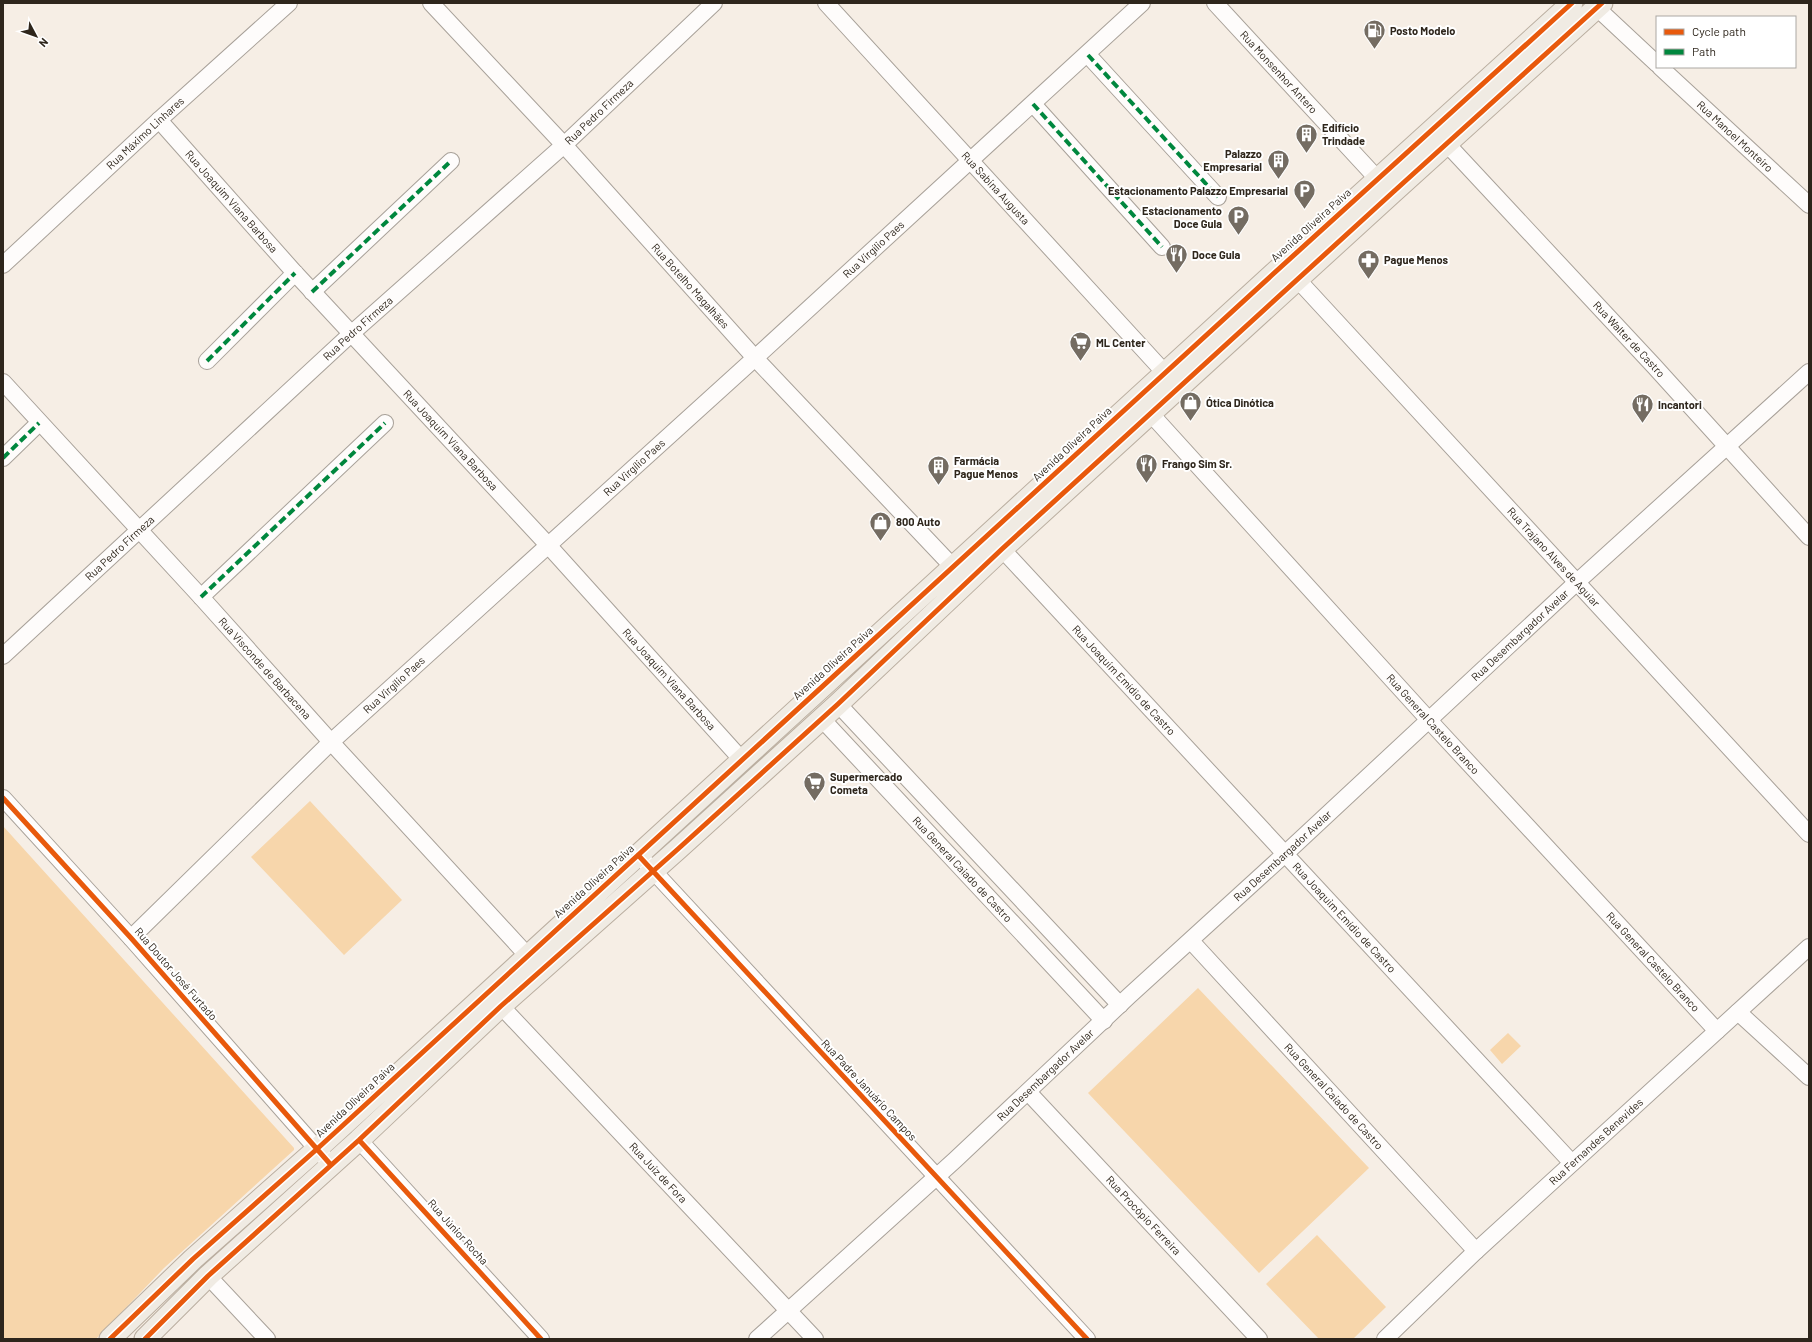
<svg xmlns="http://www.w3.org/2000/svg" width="1812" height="1342" font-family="Barlow,sans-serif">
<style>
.green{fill:#f7d6ab}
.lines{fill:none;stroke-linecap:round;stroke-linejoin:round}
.minor-casing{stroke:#a8a199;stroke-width:18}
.major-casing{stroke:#baaea0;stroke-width:23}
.minor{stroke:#fefcfb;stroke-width:16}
.major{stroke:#f0ebe3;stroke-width:21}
.quiet{stroke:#00873e;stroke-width:4;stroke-dasharray:8 4;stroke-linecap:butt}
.cycleway-casing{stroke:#fff;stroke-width:8}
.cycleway{stroke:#e8590c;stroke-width:5}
.labels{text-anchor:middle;stroke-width:4;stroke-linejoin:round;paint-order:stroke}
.poi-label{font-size:11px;font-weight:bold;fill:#2e261c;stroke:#fff;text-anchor:start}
.street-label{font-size:11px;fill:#2e261c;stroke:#fff}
</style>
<rect width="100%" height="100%" fill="#f6eee5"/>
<path class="green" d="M310 801 402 900 344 955 251 857Z
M3 826 294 1148V1150L164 1268 96 1339H3Z
M1198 988 1369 1168 1259 1273 1088 1093Z
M1508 1033 1521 1046 1502 1064 1490 1050Z
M1317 1235 1386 1307 1353 1339H1319L1266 1284Z"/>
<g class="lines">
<defs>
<g id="minor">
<path id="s1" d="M431 3 564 145 755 358 953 567"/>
<path id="s2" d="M826 3 1165 373"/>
<path id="s3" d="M1215 3 1385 187"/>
<path d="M1596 3 1597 8 1657 64"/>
<path d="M1088 55 1218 197"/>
<path id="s4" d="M1660 67 1809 205"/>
<path d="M1033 104 1162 247"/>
<path id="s5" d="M159 120 295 273 548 545 742 760"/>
<path id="s6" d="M1447 144 1654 366 1809 537"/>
<path id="s7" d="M3 265 159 120 289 3"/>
<path id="s8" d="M1298 280 1809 834"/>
<path d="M312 292 451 161"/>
<path d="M207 361 295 273"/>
<path id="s9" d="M3 382 201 597 331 742 527 955"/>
<path id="s10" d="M1151 414 1438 730 1717 1031"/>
<path d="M3 458 39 423"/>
<path id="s11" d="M1002 549 1572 1163"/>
<path d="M201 597 385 423"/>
<path id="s12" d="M3 656 352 333 564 145 714 3"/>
<path d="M838 704 1120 1005"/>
<path id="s13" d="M821 718 1104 1021"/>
<path d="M3 798 131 938 325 1158"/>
<path d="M646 863 1087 1339"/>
<path id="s14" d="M131 938 331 742 755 358 1142 3"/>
<path id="s15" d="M1191 941 1476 1251"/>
<path id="s16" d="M501 1006 815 1339"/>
<path d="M1738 1012 1809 1077"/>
<path id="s17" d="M1028 1092 1259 1339"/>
<path d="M359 1140 541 1339"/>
<path d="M208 1276 267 1339"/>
<path id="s18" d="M757 1339 955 1160 1129 996 1286 853 1577 582 1809 372"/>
<path id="s19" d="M1385 1339 1476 1251 1809 947"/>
</g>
<path id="major" d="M110 1339 193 1259 317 1149 1272 275 1572 3
M145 1339 208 1276 359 1140 501 1006 678 849 838 704 1002 549 1391 194 1602 3"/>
</defs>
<use href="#minor" class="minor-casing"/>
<use href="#major" class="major-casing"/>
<use href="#minor" class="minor"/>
<use href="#major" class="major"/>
<path class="quiet" d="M1088 55 1218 197
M1033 104 1162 247
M312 292 451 161
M207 361 295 273
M3 458 39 423
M201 597 385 423"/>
<defs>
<path id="cycleway" d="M3 798 131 938 331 1165
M638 855 1087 1339
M359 1140 541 1339
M110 1339 193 1259 317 1149 1272 275 1572 3
M145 1339 208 1276 359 1140 501 1006 678 849 838 704 1002 549 1391 194 1602 3"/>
</defs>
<use href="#cycleway" class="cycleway-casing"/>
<use href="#cycleway" class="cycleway"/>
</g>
<defs>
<symbol id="fuel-pin" viewBox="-11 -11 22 30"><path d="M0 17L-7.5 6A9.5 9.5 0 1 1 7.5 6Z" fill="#746c62" stroke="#fff"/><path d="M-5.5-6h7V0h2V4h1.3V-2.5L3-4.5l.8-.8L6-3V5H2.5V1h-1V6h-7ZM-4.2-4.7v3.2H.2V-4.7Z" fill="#fff"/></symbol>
<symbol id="building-pin" viewBox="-11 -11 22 30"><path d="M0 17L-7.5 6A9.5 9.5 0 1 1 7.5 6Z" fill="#746c62" stroke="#fff"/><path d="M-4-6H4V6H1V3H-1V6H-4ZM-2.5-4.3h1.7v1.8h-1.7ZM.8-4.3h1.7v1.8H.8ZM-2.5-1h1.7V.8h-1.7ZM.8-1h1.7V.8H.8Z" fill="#fff"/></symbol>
<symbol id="parking-pin" viewBox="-11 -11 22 30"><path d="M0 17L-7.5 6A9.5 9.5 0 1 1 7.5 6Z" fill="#746c62" stroke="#fff"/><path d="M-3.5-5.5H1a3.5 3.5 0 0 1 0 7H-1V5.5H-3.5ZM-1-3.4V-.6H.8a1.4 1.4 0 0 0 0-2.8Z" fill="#fff"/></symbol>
<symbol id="restaurant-pin" viewBox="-11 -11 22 30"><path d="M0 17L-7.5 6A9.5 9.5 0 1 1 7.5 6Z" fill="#746c62" stroke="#fff"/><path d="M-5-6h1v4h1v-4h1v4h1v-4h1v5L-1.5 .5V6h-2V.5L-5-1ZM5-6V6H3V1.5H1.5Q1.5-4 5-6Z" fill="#fff"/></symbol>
<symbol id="pharmacy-pin" viewBox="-11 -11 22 30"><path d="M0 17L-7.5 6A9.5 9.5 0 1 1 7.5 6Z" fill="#746c62" stroke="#fff"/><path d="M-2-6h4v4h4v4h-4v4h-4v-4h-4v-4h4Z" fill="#fff"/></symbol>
<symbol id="supermarket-pin" viewBox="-11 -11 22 30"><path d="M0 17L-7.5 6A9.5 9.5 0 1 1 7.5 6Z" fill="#746c62" stroke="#fff"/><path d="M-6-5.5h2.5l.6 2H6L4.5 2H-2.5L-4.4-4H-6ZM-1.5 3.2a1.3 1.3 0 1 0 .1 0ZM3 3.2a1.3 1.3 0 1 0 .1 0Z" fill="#fff"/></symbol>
<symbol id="shop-pin" viewBox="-11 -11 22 30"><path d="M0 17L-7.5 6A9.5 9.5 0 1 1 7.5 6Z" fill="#746c62" stroke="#fff"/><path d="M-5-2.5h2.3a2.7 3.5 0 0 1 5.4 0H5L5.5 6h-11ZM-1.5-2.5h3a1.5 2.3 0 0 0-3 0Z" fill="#fff"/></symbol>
</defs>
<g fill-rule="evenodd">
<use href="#fuel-pin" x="1362" y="18" width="25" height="34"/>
<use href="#building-pin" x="1294" y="122" width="25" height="34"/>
<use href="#building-pin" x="1266" y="148" width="25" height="34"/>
<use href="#parking-pin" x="1292" y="178" width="25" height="34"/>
<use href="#parking-pin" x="1226" y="204" width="25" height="34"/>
<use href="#restaurant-pin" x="1164" y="242" width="25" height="34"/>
<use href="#pharmacy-pin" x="1356" y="248" width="25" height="34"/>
<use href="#supermarket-pin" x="1068" y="330" width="25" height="34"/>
<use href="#shop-pin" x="1178" y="390" width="25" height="34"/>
<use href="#restaurant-pin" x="1630" y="392" width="25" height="34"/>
<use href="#restaurant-pin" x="1134" y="452" width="25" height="34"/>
<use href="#building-pin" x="926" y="454" width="25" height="34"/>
<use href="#shop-pin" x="868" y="510" width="25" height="34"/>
<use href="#supermarket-pin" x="802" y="770" width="25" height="34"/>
</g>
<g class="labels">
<g class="poi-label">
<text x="1390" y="35">Posto Modelo</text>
<text x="1322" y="132">Edifício<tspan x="1322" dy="13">Trindade</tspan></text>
<text x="1262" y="158" text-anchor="end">Palazzo<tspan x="1262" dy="13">Empresarial</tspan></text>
<text x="1288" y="195" text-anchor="end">Estacionamento Palazzo Empresarial</text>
<text x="1222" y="215" text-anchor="end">Estacionamento<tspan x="1222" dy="13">Doce Gula</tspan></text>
<text x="1192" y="259">Doce Gula</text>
<text x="1384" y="264">Pague Menos</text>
<text x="1096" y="347">ML Center</text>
<text x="1206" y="407">Ótica Dinótica</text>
<text x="1658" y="409">Incantori</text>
<text x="954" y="465">Farmácia<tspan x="954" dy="13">Pague Menos</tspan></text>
<text x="1162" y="468">Frango Sim Sr.</text>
<text x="896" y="526">800 Auto</text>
<text x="830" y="781">Supermercado<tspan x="830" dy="13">Cometa</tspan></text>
</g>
<g class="street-label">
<text dy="4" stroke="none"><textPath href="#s3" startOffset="94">Rua Monsenhor Antero</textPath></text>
<text dy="4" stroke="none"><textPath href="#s12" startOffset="807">Rua Pedro Firmeza</textPath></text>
<text dy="4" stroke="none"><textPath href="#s7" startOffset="194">Rua Máximo Linhares</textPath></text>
<text dy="4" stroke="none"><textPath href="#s4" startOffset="102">Rua Manoel Monteiro</textPath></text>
<text dy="4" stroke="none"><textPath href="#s2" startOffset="251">Rua Sabina Augusta</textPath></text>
<text dy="4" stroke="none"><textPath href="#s5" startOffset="109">Rua Joaquim Viana Barbosa</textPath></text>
<text transform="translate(1311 225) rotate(-42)" y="4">Avenida Oliveira Paiva</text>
<text dy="4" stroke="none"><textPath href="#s14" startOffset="1013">Rua Virgílio Paes</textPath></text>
<text dy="4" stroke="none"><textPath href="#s1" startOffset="384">Rua Botelho Magalhães</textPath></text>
<text dy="4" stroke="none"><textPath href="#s12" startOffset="483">Rua Pedro Firmeza</textPath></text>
<text dy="4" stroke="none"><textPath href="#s6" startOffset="267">Rua Walter de Castro</textPath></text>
<text dy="4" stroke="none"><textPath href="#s5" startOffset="433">Rua Joaquim Viana Barbosa</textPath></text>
<text transform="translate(1072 444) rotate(-43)" y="4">Avenida Oliveira Paiva</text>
<text dy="4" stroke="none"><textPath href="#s14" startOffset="689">Rua Virgílio Paes</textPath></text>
<text dy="4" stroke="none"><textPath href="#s12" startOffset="159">Rua Pedro Firmeza</textPath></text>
<text dy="4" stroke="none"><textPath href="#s8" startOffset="377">Rua Trajano Alves de Aguiar</textPath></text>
<text dy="4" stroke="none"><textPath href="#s18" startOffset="1038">Rua Desembargador Avelar</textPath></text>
<text transform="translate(833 663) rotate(-42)" y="4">Avenida Oliveira Paiva</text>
<text dy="4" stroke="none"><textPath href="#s9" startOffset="388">Rua Visconde de Barbacena</textPath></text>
<text dy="4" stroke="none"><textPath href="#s5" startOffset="757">Rua Joaquim Viana Barbosa</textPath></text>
<text dy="4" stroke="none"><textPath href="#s11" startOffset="179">Rua Joaquim Emídio de Castro</textPath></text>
<text dy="4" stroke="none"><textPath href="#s14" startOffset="365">Rua Virgílio Paes</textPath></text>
<text dy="4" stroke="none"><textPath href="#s10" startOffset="419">Rua General Castelo Branco</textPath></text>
<text dy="4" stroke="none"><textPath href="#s18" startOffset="714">Rua Desembargador Avelar</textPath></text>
<text dy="4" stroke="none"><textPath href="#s13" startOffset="207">Rua General Caiado de Castro</textPath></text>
<text transform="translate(594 881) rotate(-42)" y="4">Avenida Oliveira Paiva</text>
<text dy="4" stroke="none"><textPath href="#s11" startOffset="503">Rua Joaquim Emídio de Castro</textPath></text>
<text dy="4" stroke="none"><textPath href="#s10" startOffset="743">Rua General Castelo Branco</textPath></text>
<text transform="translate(176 974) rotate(49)" y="4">Rua Doutor José Furtado</text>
<text dy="4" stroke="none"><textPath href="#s18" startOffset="391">Rua Desembargador Avelar</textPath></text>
<text transform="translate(869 1090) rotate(47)" y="4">Rua Padre Januário Campos</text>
<text dy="4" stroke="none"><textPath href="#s15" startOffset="211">Rua General Caiado de Castro</textPath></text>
<text transform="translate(355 1100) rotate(-43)" y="4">Avenida Oliveira Paiva</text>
<text dy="4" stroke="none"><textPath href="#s19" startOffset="289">Rua Fernandes Benevides</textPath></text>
<text dy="4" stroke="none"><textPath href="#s16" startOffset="229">Rua Juiz de Fora</textPath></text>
<text dy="4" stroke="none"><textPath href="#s17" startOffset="169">Rua Procópio Ferreira</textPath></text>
<text transform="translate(458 1232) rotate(48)" y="4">Rua Júnior Rocha</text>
</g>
</g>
<rect width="1812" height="1342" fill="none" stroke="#2e261c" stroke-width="8"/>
<rect x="1656" y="16" width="140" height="52" fill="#ffffff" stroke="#aba8a4"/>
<rect x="1664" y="29" width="20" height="6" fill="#e8590c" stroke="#aba8a4"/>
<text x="1692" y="36" font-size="12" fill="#2e261c">Cycle path</text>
<rect x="1664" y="49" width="20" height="6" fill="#00873e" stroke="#aba8a4"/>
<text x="1692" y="56" font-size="12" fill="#2e261c">Path</text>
<g transform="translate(36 36) rotate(131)" stroke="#ffffff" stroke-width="3" paint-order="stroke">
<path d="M0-3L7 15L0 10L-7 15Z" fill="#2e261c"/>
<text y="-6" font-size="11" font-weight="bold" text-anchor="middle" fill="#2e261c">N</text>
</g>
</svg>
